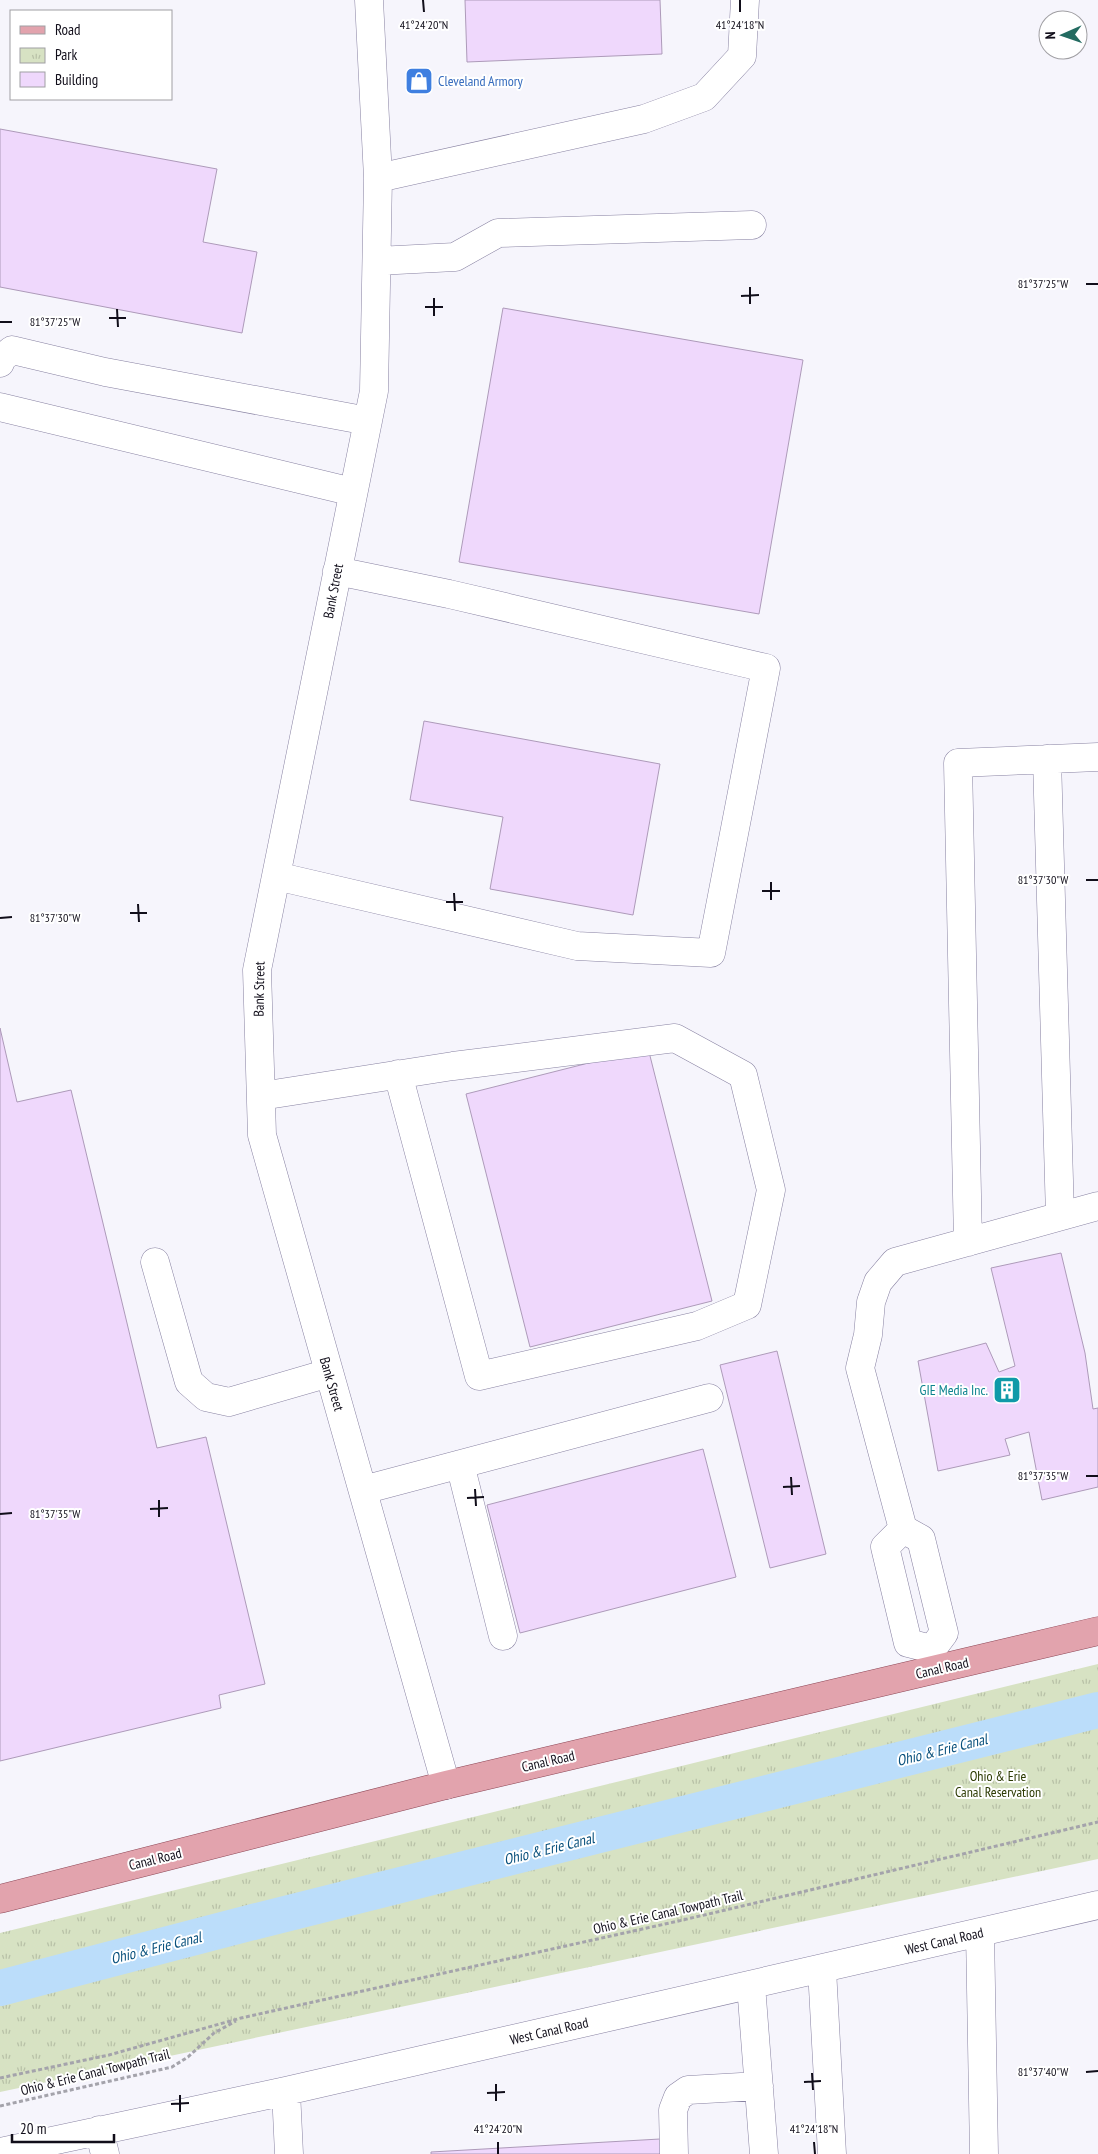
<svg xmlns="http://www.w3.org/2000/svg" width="1098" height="2154" font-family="'PT Sans Narrow',sans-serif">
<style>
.park{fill:url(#park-tufts)}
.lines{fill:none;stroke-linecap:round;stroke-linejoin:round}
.canal{stroke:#bbddfa;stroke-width:36}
.building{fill:#efd8fc;stroke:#ad9ab9}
.minor-casing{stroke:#8882a2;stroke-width:29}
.major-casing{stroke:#8c4756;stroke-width:29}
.path{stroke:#a4a3ab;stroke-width:3;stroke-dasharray:4 2.5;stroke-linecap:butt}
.minor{stroke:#fff;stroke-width:28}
.major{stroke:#e2a3ad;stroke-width:28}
.ticks{fill:none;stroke:#110e1a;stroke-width:2}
.labels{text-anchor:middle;stroke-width:4;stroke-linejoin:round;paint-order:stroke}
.shop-label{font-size:14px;fill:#366cbe;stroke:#fff;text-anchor:start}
.street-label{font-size:14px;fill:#110e1a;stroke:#fff}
.culture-label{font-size:14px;fill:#0d838f;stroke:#fff;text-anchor:end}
.park-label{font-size:14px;fill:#2d3b03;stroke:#fff}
.water-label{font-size:15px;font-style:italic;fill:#08507c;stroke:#fff}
.ticks-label{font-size:12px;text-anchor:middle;fill:#110e1a;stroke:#fff;stroke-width:4;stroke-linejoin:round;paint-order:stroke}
</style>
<defs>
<pattern id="park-tufts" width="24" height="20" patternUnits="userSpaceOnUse" patternTransform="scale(1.25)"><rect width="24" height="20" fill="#d7e2c3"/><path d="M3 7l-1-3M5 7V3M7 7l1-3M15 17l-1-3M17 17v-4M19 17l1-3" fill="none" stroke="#b8c1a7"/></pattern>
</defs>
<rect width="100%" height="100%" fill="#f6f5fc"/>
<path class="park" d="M1098 1664V1859L0 2092V1933Z"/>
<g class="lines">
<path class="canal" d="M0 1988 257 1921 1098 1710"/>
</g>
<path class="building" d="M465 0H660L662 54 467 62Z
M0 129 217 169 203 242 257 252 242 333 0 287Z
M503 308 803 360 759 614 459 562Z
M424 721 660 764 633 915 490 889 503 817 410 800Z
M0 1028 17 1102 71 1090 157 1448 206 1437 265 1684 219 1695 221 1708 0 1761Z
M648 1048 712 1301 530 1347 466 1094Z
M1061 1253 1085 1353 1093 1409 1098 1408V1487L1042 1500 1029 1432 1005 1439 1010 1455 938 1471 918 1361 986 1343 999 1372 1015 1366 991 1268Z
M777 1351 826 1554 770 1568 720 1365Z
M703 1449 736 1577 520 1633 487 1505Z
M660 2139 661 2154H431V2152Z"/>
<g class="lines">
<defs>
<path id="minor" d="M369 0 378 178 374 391 257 970 262 1135 446 1785
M378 178 644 119 704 97 742 56 745 0
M377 261 455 257 498 233 752 225
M0 363 2 358 12 350 105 372 368 421
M0 407 353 492
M1047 759 1060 1216
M276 876 577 946 711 953 766 668 449 594 337 571
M261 1096 453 1066 675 1038 743 1075 771 1190 747 1305 697 1326 479 1376 398 1074
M968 1242 958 763 1098 757
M155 1262 189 1382 206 1397 229 1402 329 1373
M460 1464 503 1636
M363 1490 709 1398
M903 1529 885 1547 908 1643 932 1649
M932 1649 944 1633 921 1539 903 1529 860 1368 868 1335 871 1302 878 1282 895 1262 1098 1206
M980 1932 984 2154
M822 1969 832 2154
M751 1985 764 2154
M286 2091 289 2154
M99 2130 105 2154
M0 2152 286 2091 1098 1905
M674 2154 673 2110 678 2097 688 2090 759 2086"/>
<path id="major" d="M0 1899 446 1785 1098 1631"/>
</defs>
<use href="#minor" class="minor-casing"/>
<use href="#major" class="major-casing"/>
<path class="path" d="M0 2078 109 2055 241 2018 683 1920 1098 1822
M0 2106 172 2067 188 2057 214 2033 236 2021"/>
<use href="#minor" class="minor"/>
<use href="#major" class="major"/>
</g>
<path class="ticks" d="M423 0 424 12M740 0V12M1086 284H1098M750 287V304M741 296 759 295M434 298V316M425 307H443M117 309 118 327M109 318H126M0 322H12M1086 880H1098M771 882V900M762 891H780M454 893 455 911M446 902H463M138 904 139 922M130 913H147M0 918 12 917M1086 1476H1098M791 1477 792 1495M783 1487 800 1486M475 1489 476 1506M467 1498 484 1497M159 1500V1517M150 1509 168 1508M0 1514 12 1513M1086 2072 1098 2071M812 2073 813 2090M804 2082 821 2081M496 2084V2101M487 2093 505 2092M180 2095V2112M171 2104 189 2103M498 2142V2154M814 2142 815 2154"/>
<defs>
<symbol id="shop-square" viewBox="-11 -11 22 22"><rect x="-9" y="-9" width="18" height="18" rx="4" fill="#3f7fe0" stroke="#fff"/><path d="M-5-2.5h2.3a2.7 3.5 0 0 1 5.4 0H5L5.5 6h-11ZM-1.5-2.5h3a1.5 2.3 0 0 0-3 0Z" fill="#fff"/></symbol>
<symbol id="building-square" viewBox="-11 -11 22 22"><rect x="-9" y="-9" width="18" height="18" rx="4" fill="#0f9aa8" stroke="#fff"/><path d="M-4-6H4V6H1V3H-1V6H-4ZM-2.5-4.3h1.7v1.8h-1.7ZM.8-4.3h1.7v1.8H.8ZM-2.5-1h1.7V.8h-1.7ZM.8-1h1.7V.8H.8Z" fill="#fff"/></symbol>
</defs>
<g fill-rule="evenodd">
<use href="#shop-square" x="403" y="65" width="32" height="32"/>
<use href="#building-square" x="991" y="1374" width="32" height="32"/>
</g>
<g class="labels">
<g class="shop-label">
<text x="438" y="86">Cleveland Armory</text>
</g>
<g class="street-label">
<text transform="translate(333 591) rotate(-79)" y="5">Bank Street</text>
<text transform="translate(259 989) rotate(-89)" y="5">Bank Street</text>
<text transform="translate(332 1384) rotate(74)" y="5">Bank Street</text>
<text transform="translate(942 1668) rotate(-13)" y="5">Canal Road</text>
<text transform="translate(548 1761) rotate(-13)" y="5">Canal Road</text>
<text transform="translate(155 1859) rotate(-14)" y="5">Canal Road</text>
<text transform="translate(668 1912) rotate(-13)" y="5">Ohio &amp; Erie Canal Towpath Trail</text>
<text transform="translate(944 1941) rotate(-13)" y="5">West Canal Road</text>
<text transform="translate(549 2031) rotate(-13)" y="5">West Canal Road</text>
<text transform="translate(95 2072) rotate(-14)" y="5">Ohio &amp; Erie Canal Towpath Trail</text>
</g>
<g class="culture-label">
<text x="988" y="1395">GIE Media Inc.</text>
</g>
<g class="park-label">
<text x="998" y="1781">Ohio &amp; Erie<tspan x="998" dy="16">Canal Reservation</tspan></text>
</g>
<g class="water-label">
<text transform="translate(942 1750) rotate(-14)" y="5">Ohio &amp; Erie Canal</text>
<text transform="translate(549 1849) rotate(-14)" y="5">Ohio &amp; Erie Canal</text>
<text transform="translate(156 1948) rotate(-14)" y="5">Ohio &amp; Erie Canal</text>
</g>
</g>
<g class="ticks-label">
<text x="424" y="29">41°24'20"N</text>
<text x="740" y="29">41°24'18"N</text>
<text x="1043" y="288">81°37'25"W</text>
<text x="55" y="326">81°37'25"W</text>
<text x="1043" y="884">81°37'30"W</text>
<text x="55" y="922">81°37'30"W</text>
<text x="1043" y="1480">81°37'35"W</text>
<text x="55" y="1518">81°37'35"W</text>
<text x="1043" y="2076">81°37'40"W</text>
<text x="498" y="2133">41°24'20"N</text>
<text x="814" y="2133">41°24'18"N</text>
</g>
<rect x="10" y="10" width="162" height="90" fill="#ffffff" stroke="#a09fa3"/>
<rect x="20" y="26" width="25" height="8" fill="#e2a3ad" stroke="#a09fa3"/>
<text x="55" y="35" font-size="15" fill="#110e1a">Road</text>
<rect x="20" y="48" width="25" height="15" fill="url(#park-tufts)" stroke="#a09fa3"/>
<text x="55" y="60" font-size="15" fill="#110e1a">Park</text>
<rect x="20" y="72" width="25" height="15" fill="#efd8fc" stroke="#a09fa3"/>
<text x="55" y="85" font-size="15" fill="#110e1a">Building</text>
<g transform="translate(1063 35) rotate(268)"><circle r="24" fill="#ffffff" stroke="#a09fa3"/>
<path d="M0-4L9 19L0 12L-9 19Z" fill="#236b61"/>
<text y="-8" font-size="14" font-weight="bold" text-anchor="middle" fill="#110e1a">N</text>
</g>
<path d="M12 2134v8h102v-8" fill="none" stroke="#110e1a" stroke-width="2.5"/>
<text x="20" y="2134" font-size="15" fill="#110e1a" stroke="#ffffff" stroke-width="4" paint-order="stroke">20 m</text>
</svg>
